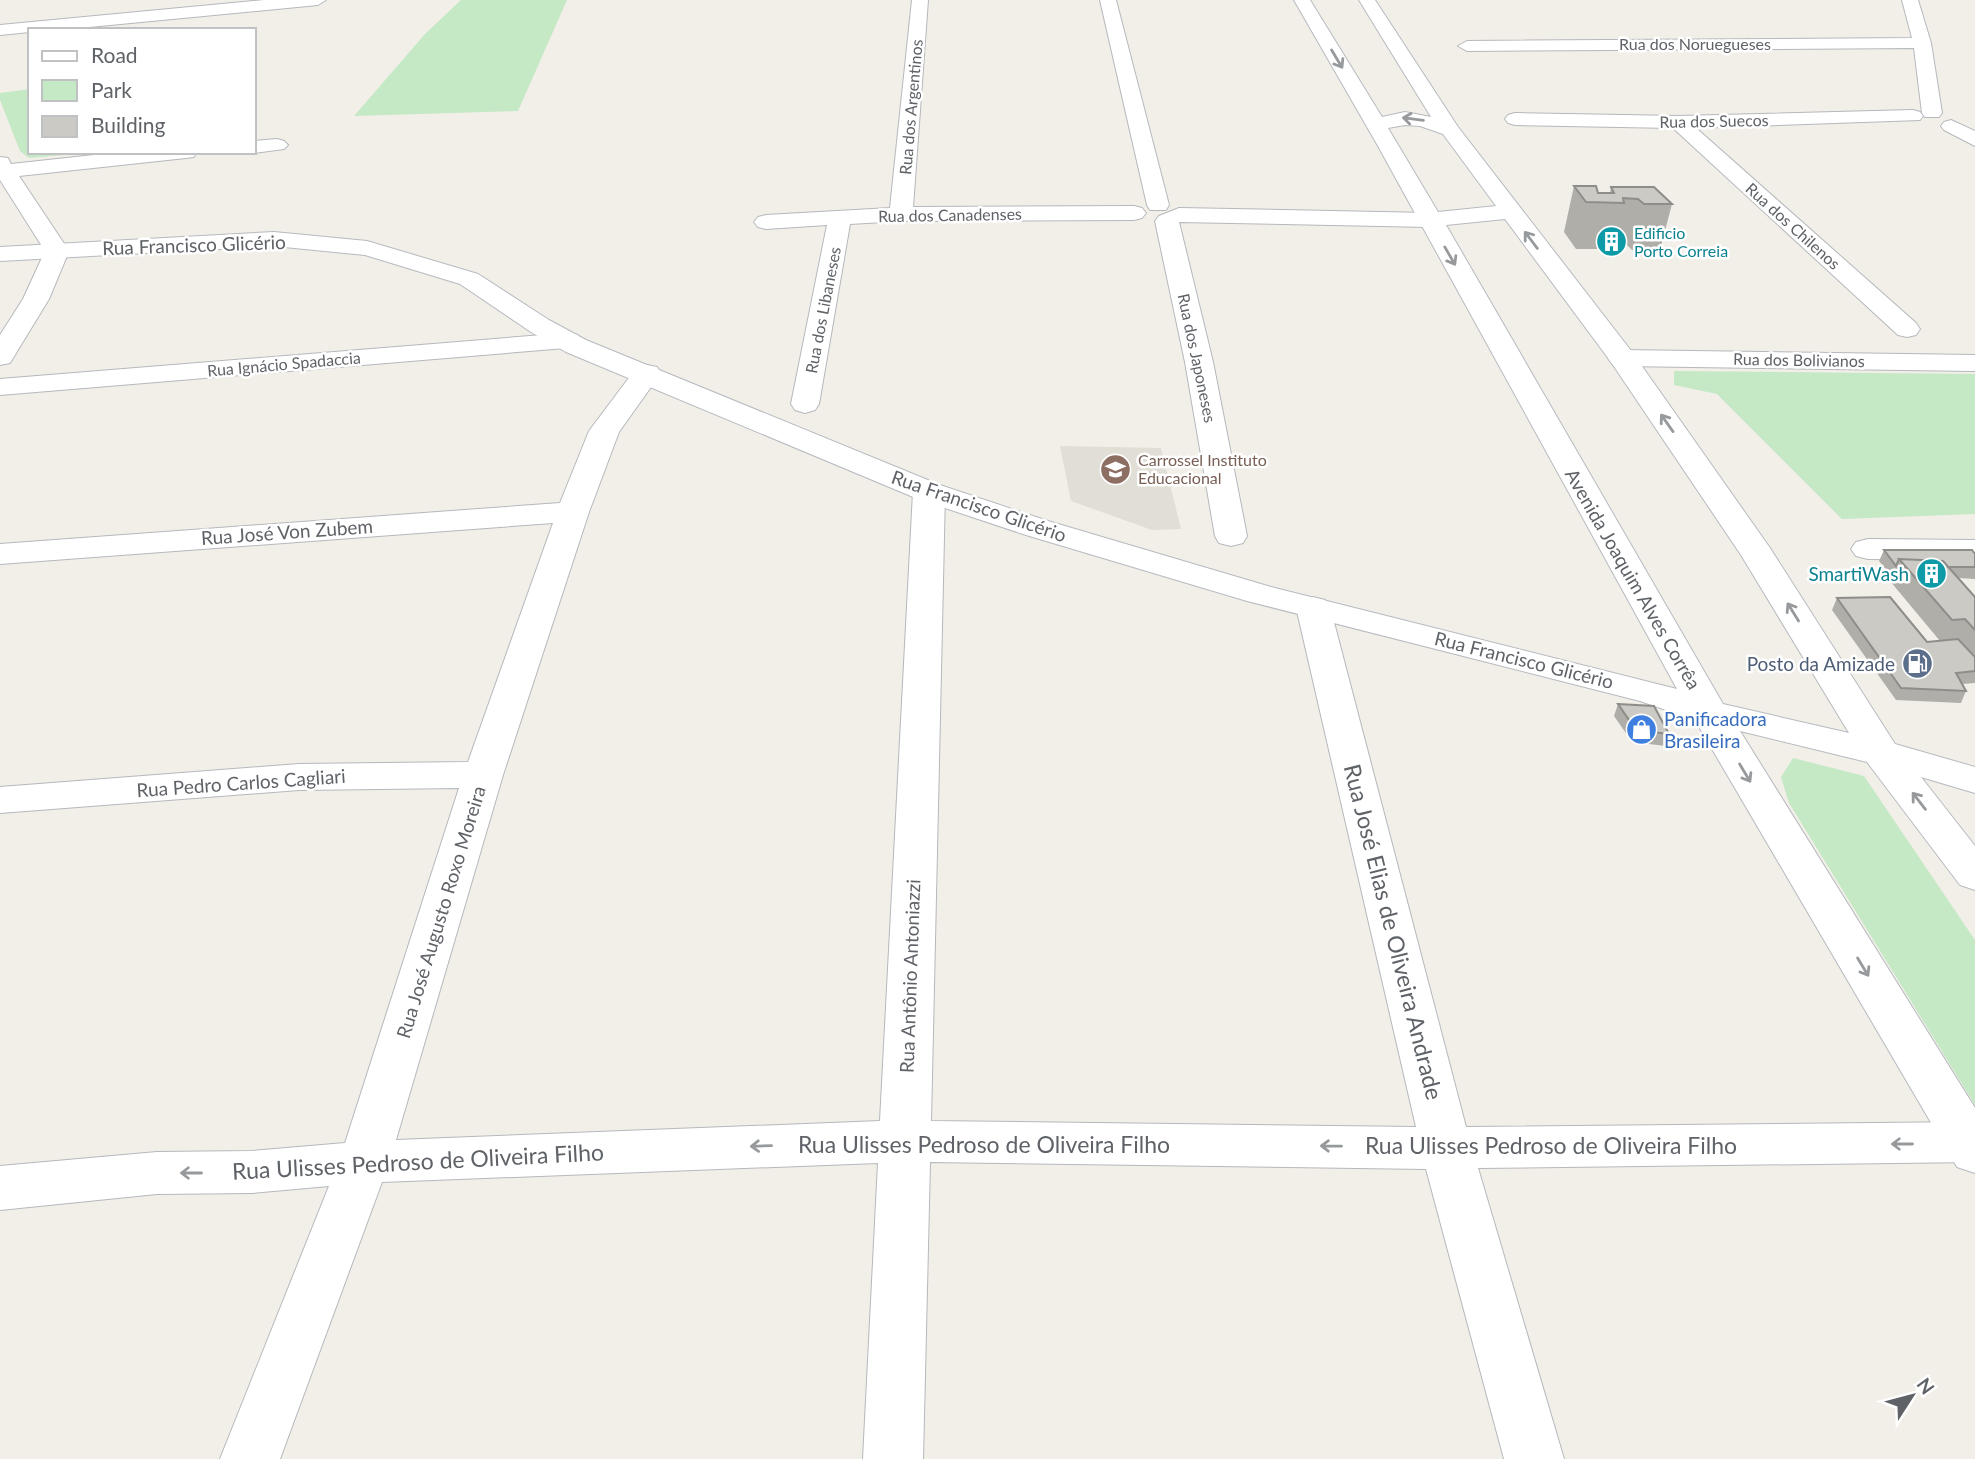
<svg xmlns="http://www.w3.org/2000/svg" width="1975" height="1459" font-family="Lato,sans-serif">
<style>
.education{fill:#e1ded6}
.green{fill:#c5e8c5}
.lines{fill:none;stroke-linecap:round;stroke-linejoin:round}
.street-casing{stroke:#b5b8bc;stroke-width:2}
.secondary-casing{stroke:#b6babf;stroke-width:2}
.street{fill:#fff;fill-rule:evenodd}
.secondary{fill:#fff;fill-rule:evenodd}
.wall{fill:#afaea9}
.building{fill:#cccac5;stroke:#8f8d8a;stroke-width:2}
.oneway{stroke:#979a9d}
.labels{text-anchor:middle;stroke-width:5;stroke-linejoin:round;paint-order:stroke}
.far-street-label{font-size:16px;fill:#5f6368;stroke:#fff}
.far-culture-label{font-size:16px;fill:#0d838f;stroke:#fff;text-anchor:start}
.far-education-label{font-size:16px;fill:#785e54;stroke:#fff;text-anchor:start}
.street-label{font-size:19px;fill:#5f6368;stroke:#fff}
.culture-label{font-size:19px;fill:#0d838f;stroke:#fff;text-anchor:end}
.service-label{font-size:19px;fill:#4e5e75;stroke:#fff;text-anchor:end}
.shop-label{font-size:19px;fill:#366cbe;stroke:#fff;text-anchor:start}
.near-street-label{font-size:23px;fill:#5f6368;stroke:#fff}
</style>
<rect width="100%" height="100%" fill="#f1efe8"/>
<path class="education" d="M1060 446 1161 448 1181 529 1152 530 1071 501Z"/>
<path class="green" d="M461 0H567L518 111 354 116 425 34Z
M30 89V152H96L29 158 20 151 0 100V93Z
M1674 371 1975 374V514L1842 519 1717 394 1674 385Z
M1793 758 1864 776 1975 940V1105L1789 803 1781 777Z"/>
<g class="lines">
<defs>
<path id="street" d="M264 0H326L318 5 58 30H30V32L0 35V25Z
M912 0H928L913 207 1134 206 1142 208 1146 213 1142 218 1134 220 901 221 850 224 819 404 815 410 805 413 795 410 791 404 827 225 766 229 758 227 754 222 758 217 766 215 890 208Z
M1100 0H1116L1169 205 1166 210H1150L1147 205Z
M1902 0H1918L1931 43 1942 113 1939 117H1925L1922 113 1914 48 1467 51 1458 46 1467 41 1912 38Z
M1913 110 1920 112 1923 116 1920 120 1696 128 1916 323 1920 329 1916 335 1907 337 1898 335 1673 128 1515 125 1508 123 1505 119 1508 115 1515 113 1678 116Z
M1951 120 1975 131V146L1944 130 1941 126 1944 122Z
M277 139 284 141 288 145 284 149 254 153 250 152H254V141Z
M122 152H196L194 157 186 158 19 176 69 251 49 299 10 363 0 365V335L23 299 45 251 0 180V157L8 158 11 164Z
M1179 208 1429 213 1437 215 1441 220 1437 225 1429 227 1179 222 1213 362 1247 536 1243 543 1231 546 1219 543 1215 536 1185 362 1155 221 1159 216Z
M568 333 578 335 581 341 578 347 0 395V379Z
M1622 350 1975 355V371L1622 366 1612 364 1608 358 1612 352Z
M647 365 657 367 661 373 619 432 589 512 503 775 396 1140 880 1121 913 492 918 485 929 483 940 485 945 492 931 1121 1416 1127 1296 607 1301 600 1313 597 1325 600 1330 607 1466 1127 1970 1122 1975 1124V1162L1478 1168 1564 1459H1504L1426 1169 930 1162 923 1459H863L878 1163 382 1182 280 1459H220L329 1186 252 1193 157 1194 0 1210V1166L157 1152 252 1151 345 1143 459 788 299 790 0 813V787L299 764 468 762 553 523 0 564V544L560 503 589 431 637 367Z
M1868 539 1975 540V560L1868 559 1856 556 1851 549 1856 542Z"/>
<path id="secondary" d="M1294 0H1310L1382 117 1405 112 1431 117 1359 0H1375L1458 127 1632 352 1770 548 1895 744 1975 767V793L1921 777 1975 846V890L1960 885 1867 762 1740 731 1975 1108V1173L1957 1167 1695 720 1640 701 1247 601 1026 535 918 499 566 352 531 332 460 284 365 255 274 246 0 261V247L274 232 367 241 478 274 549 320 586 340 940 485 1048 521 1271 587 1677 689 1378 146ZM1405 125 1420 126 1443 134 1496 206 1438 212 1388 128ZM1505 219 1611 362 1741 555 1849 733 1723 704 1446 225Z"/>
</defs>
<use href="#street" class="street-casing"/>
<use href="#secondary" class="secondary-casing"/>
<use href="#street" class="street"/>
<use href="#secondary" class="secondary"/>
</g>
<path class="wall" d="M1574 186 1598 193H1610L1611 187 1672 204 1660 250H1632L1627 245H1614L1613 249H1576L1564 232Z
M1884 550 1975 554V579L1958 578 1975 597V683L1962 684 1966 691 1961 703 1896 700 1832 610 1837 598 1927 642 1940 641 1890 581 1892 577 1879 561Z
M1618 704 1669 734 1666 746 1632 742 1614 716Z"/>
<path class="building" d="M1574 186H1596L1598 193H1614L1611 187H1654L1672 204H1644L1638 199 1623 198 1624 203 1586 202Z
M1884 550H1972L1975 554V567H1948L1943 561 1899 559 1896 566Z
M1899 559 1943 561 1975 597V630L1965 619 1952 620Z
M1890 597 1927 642 1958 639 1975 657V671L1956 673 1966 691 1901 688 1837 598Z
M1618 704 1654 706 1669 734 1636 730Z"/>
<defs><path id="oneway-shaft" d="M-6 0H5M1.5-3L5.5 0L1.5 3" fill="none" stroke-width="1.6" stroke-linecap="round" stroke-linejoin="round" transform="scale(1.75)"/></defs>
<g class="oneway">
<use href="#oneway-shaft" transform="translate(1337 59) rotate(59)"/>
<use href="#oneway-shaft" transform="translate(1413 119) rotate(-173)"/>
<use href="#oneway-shaft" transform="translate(1531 240) rotate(-127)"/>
<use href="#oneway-shaft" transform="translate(1450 256) rotate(60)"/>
<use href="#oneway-shaft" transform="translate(1667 423) rotate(-125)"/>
<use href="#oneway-shaft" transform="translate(1793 612) rotate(-122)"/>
<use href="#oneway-shaft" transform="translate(1745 773) rotate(59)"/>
<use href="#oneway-shaft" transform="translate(1919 801) rotate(-128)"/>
<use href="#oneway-shaft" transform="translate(1863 967) rotate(59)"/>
<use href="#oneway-shaft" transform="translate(1902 1144) rotate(180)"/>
<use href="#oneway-shaft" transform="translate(761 1146) rotate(178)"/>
<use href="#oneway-shaft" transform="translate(1331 1146) rotate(-179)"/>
<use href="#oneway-shaft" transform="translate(191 1173) rotate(180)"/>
</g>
<defs>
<symbol id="building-disc" viewBox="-11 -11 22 22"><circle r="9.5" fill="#0f9aa8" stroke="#fff"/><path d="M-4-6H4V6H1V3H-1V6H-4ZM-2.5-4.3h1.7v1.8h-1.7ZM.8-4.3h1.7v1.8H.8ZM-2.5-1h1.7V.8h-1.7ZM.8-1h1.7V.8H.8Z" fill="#fff"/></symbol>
<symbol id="school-disc" viewBox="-11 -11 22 22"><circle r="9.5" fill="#8d6e63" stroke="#fff"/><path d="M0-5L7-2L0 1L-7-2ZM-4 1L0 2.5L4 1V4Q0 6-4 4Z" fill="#fff"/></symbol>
<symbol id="fuel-disc" viewBox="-11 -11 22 22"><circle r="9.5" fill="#5c6f8a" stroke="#fff"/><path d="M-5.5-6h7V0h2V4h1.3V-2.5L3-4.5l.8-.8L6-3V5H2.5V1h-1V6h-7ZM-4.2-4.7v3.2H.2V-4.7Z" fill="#fff"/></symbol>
<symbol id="shop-disc" viewBox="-11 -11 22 22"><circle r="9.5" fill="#3f7fe0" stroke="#fff"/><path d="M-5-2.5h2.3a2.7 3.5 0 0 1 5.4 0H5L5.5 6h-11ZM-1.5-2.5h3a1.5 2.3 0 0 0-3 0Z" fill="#fff"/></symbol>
</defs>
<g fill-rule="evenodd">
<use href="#building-disc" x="1594" y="224" width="35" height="35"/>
<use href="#school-disc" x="1098" y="452" width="35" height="35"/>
<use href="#building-disc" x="1914" y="556" width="35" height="35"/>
<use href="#fuel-disc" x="1900" y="646" width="35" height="35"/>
<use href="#shop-disc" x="1624" y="712" width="35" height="35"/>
</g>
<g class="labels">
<g class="far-street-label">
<text x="1695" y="50">Rua dos Noruegueses</text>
<text transform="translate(911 107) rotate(-85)" y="6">Rua dos Argentinos</text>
<text transform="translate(1714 121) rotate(-1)" y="6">Rua dos Suecos</text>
<text transform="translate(950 215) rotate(-1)" y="6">Rua dos Canadenses</text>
<text transform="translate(1793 226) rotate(42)" y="6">Rua dos Chilenos</text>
<text transform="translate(823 310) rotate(-79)" y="6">Rua dos Libaneses</text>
<text transform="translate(1197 358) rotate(78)" y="6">Rua dos Japoneses</text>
<text transform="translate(1799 360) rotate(1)" y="6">Rua dos Bolivianos</text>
<text transform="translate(284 364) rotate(-5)" y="6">Rua Ignácio Spadaccia</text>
</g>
<g class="far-culture-label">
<text x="1634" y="239">Edificio<tspan x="1634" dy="18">Porto Correia</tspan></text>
</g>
<g class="far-education-label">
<text x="1138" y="466">Carrossel Instituto<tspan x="1138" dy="18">Educacional</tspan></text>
</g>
<g class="street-label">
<text transform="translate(194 245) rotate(-2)" y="7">Rua Francisco Glicério</text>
<text transform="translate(979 506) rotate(19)" y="7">Rua Francisco Glicério</text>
<text transform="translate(287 532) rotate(-4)" y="7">Rua José Von Zubem</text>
<text transform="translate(1633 579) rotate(60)" y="7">Avenida Joaquim Alves Corrêa</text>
<text transform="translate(1524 660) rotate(14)" y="7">Rua Francisco Glicério</text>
<text transform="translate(241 783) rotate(-4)" y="7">Rua Pedro Carlos Cagliari</text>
<text transform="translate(441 912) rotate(-73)" y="7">Rua José Augusto Roxo Moreira</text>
<text transform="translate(910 976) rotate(-88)" y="7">Rua Antônio Antoniazzi</text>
</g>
<g class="culture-label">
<text x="1909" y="581">SmartiWash</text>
</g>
<g class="service-label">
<text x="1895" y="671">Posto da Amizade</text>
</g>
<g class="shop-label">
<text x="1664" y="726">Panificadora<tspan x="1664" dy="22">Brasileira</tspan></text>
</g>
<g class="near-street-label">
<text transform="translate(1393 932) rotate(76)" y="8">Rua José Elias de Oliveira Andrade</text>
<text x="984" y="1153">Rua Ulisses Pedroso de Oliveira Filho</text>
<text x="1551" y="1154">Rua Ulisses Pedroso de Oliveira Filho</text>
<text transform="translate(418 1162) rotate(-3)" y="8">Rua Ulisses Pedroso de Oliveira Filho</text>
</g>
</g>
<rect x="28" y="28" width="228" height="126" fill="#ffffff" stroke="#bfc1c3" stroke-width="2"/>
<rect x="42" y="51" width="35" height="10" fill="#ffffff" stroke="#bfc1c3" stroke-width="2"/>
<text x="91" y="63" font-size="21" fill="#5f6368">Road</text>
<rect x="42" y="80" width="35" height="21" fill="#c5e8c5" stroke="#bfc1c3" stroke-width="2"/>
<text x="91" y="98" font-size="21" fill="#5f6368">Park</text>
<rect x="42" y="116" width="35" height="21" fill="#cccac5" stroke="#bfc1c3" stroke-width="2"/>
<text x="91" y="133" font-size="21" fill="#5f6368">Building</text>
<g transform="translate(1912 1396) rotate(54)" stroke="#ffffff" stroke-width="5" paint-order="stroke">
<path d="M0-5L12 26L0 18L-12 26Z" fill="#5f6368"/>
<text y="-10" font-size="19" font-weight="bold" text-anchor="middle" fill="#5f6368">N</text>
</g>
</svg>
